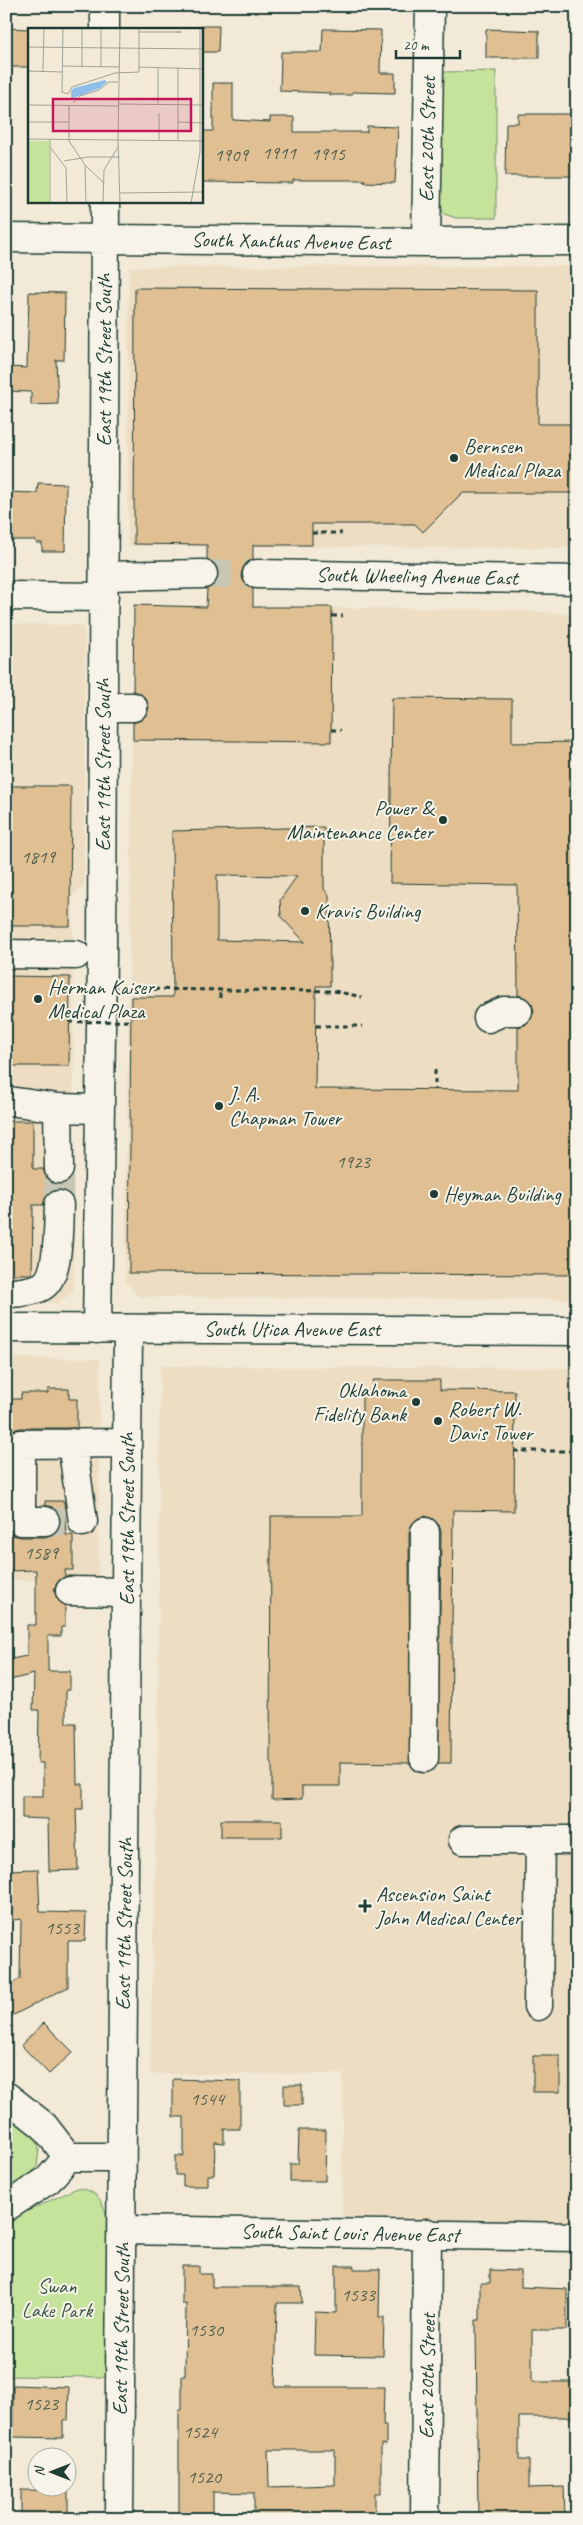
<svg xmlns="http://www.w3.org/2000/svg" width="583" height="2525" font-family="Caveat,sans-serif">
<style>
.built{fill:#edddc3}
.green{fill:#c5e39b;stroke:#729068}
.building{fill:#e0c093;stroke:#1f3d34;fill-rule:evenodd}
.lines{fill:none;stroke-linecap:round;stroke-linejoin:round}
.minor-tunnel{stroke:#c8c7b6;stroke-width:28;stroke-dasharray:28 14;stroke-linecap:butt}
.minor-casing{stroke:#1f3d34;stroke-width:31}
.major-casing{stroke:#1f3d34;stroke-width:31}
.path{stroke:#1f3d34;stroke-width:3;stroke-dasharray:5 4;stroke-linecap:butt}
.minor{stroke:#f7f3e8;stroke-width:28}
.major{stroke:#f7f3e8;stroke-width:28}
.path-bridge{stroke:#1f3d34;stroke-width:3;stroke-dasharray:5 4;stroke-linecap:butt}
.poi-dot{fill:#1f3d34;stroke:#f7f3e8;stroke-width:2}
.labels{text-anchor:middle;stroke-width:4;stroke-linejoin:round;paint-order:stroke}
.number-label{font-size:19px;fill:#4f5e4c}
.street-label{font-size:21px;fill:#1f3d34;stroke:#f7f3e8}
.poi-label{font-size:21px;fill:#1f3d34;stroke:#f7f3e8;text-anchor:start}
.park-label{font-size:21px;fill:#385643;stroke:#f7f3e8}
.inset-road{fill:none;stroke:#9ea496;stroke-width:1}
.view{fill:#c2185b;fill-opacity:0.15;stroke:#c2185b;stroke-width:2.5}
.inset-edge{fill:none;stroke:#1f3d34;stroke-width:2.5}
</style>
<rect width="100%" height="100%" fill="#f2e9d7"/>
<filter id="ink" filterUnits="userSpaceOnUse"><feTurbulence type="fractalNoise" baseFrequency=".02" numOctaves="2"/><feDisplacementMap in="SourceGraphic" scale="10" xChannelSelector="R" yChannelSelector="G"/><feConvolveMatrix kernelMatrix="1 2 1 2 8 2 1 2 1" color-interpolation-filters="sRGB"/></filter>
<g filter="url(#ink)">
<path class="built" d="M577 266V548L128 546 129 267Z
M134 605 514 610 577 615V1299L139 1297 125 1281Z
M6 624 81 625 85 634 84 885 73 895 74 1286 72 1293 57 1303 6 1302Z
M6 1358 100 1359 98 1580H6Z
M160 1366 577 1368V2224L342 2221 343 2074H150L158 1737Z"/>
<path class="green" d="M496 71V218H456L444 214 441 207 443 72Z
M6 2108 37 2137 39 2150 37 2166 28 2178 6 2194Z
M77 2188C96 2190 103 2200 107 2218V2377L6 2376V2221Z"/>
<path class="building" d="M201 26H219L218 52H201Z
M6 28 29 29V67H6Z
M323 29 381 30 380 73H395V93L352 92V95H330V93L280 91 281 52H322Z
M486 29 539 31V58H486Z
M213 83H233V120L270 122V117H294V132H367V126L398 127 395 183 364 182 365 180H293V183L201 182V131H213Z
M518 114H575L577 176H505L506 123H518Z
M135 288 538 290V424H577V493H462L423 532 415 524H312V545H253V559L244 566 241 574 244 582 253 589V607H332L331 742 133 740V723L141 720 147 714 149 707 146 699 140 693 133 691 134 605 206 607 207 589 216 582 219 574 216 566 207 559V545L134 544Z
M29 292 65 293 64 360H56L58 404 31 405V392L6 391V367L27 368Z
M38 483 66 484 65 551H42V543H36V540H6V492L37 493Z
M392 698 512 699V743L577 742V1275L129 1273 131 997H173L172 831 324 827V889L329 895 330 969V986H316L315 1089 518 1090V1027L525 1025 531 1019 534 1011 532 1004 526 998 518 995 517 885 390 883ZM217 875 297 876 280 900 281 917 305 942 217 940Z
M6 786H71L70 926H6Z
M6 976 70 977 69 1066H6Z
M6 1121H33V1169H43L46 1177 52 1183 59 1185 67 1183 72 1177V1197L67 1192 59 1189 51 1192 46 1196 43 1205H33L32 1274H6Z
M373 1380H440V1390L515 1391 514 1511 453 1510 451 1763H438L441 1532 439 1525 433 1519 425 1516 417 1519 412 1524 409 1532 410 1763 340 1762V1786H302V1799L272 1800V1762H270L271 1516H362V1391H373Z
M48 1389H69V1399H77V1428H21L6 1431V1405H9V1399H21V1393H48Z
M45 1501H64L66 1535H73V1570H65V1577L57 1583 54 1590 57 1599 65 1605V1627H61V1636H48V1671H70V1690H66V1723H76L77 1784H83V1809H76L78 1870 49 1871 48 1819 22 1818V1796H43V1763H38L39 1710H33L34 1674 6 1681V1660L27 1656V1625H36V1570L9 1571 8 1534 21 1537H45L53 1534 59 1528 61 1521 58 1513 52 1507 45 1505Z
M221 1820H282V1837H221Z
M38 1869 40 1912 86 1913 85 1941H68V1987L6 2019V1986L20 1979 21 1919 6 1921V1870Z
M44 2023 73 2052 49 2074 21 2045Z
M533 2056H560V2092H533Z
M173 2079 240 2081V2129H224V2143L215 2142 214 2175H208V2186H183V2175H175V2156H184V2117H173Z
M284 2085H302V2105H284Z
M299 2130H326L325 2181H290V2164H298Z
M182 2266H199V2274H212V2287H301L302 2303H277L275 2387H384L383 2425H386V2445L381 2444V2493H375V2519H254V2493L213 2492V2519H179V2410H182V2376H185L186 2304H182ZM268 2450H335V2485L269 2487Z
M336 2266H354V2269H380L379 2317H384L383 2356 314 2355 315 2312 336 2313Z
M490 2270 521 2271V2287L567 2289V2330H532V2382H577V2417H519V2460H529V2488L564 2487 565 2519H478L476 2320H480V2283H490Z
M13 2385 69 2387 68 2420 63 2421V2438L13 2437Z
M21 2490 68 2491V2517L25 2519V2516H21Z"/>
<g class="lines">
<path class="minor-tunnel" d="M203 574H257
M59 1169V1205
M45 1521 65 1522"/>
<defs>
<path id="minor" d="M105 29V6
M6 238 426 242 577 241
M426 242 430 6
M257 574 577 580
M104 576 203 574
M6 596 104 597
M103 707H133
M6 954 76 955
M488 1018 504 1011H518
M9 1101 58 1108 100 1109
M58 1108 59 1169
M6 1294C17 1292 35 1292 44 1285 60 1272 58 1224 59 1205
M97 1329 102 955 105 201
M72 1443 83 1522
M45 1521H21V1444L127 1443
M70 1591 127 1592
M424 1758 425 1532
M463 1840H577
M538 2006 540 1840
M6 2096 44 2126 68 2157
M6 2207 48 2180 68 2157H121
M122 2230 577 2237
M119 2519 128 1329
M425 2519 427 2233"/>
<path id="major" d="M6 1328 577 1331"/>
</defs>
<use href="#minor" class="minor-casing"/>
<use href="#major" class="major-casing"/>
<path class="path" d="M312 533H342
M332 616H343
M331 730H341
M127 989 334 991 362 997
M220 998V990
M316 1026H362
M435 1070V1090
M514 1451H577"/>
<use href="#minor" class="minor"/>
<use href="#major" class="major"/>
<path class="path-bridge" d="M69 1022 131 1021"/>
</g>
</g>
<g class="poi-dot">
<circle cx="454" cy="458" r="5"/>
<circle cx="443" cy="820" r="5"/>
<circle cx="305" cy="911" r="5"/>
<circle cx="38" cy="999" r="5"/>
<circle cx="219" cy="1106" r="5"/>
<circle cx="434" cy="1194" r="5"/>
<circle cx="416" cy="1402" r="5"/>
<circle cx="438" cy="1421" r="5"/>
<path d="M362.5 1898.5h5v5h5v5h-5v5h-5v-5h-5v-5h5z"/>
</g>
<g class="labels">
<g class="number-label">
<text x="279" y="159">1911</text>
<text x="328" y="160">1915</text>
<text x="231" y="161">1909</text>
<text x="38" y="863">1819</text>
<text x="353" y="1168">1923</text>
<text x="41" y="1559">1589</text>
<text x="62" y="1934">1553</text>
<text x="207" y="2105">1544</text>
<text x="358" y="2301">1533</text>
<text x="206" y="2336">1530</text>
<text x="41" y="2410">1523</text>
<text x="200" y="2438">1524</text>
<text x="204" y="2483">1520</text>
</g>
<g class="street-label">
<text transform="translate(427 139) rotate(-89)" y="7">East 20th Street</text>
<text transform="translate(291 241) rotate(1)" y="7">South Xanthus Avenue East</text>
<text transform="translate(104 360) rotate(-90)" y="7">East 19th Street South</text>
<text transform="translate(417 576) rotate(1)" y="7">South Wheeling Avenue East</text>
<text transform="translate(103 765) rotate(-90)" y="7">East 19th Street South</text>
<text x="292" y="1336">South Utica Avenue East</text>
<text transform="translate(127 1519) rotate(-90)" y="7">East 19th Street South</text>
<text transform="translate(124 1924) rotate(-89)" y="7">East 19th Street South</text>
<text transform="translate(350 2233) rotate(1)" y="7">South Saint Louis Avenue East</text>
<text transform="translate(121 2329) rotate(-89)" y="7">East 19th Street South</text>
<text transform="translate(427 2376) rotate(-89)" y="7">East 20th Street</text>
</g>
<g class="poi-label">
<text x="464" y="453">Bernsen<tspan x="464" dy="24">Medical Plaza</tspan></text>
<text x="433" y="815" text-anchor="end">Power &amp;<tspan x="433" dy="24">Maintenance Center</tspan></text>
<text x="315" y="918">Kravis Building</text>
<text x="48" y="994">Herman Kaiser<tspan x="48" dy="24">Medical Plaza</tspan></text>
<text x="229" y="1101">J. A.<tspan x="229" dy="24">Chapman Tower</tspan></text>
<text x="444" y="1201">Heyman Building</text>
<text x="406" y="1397" text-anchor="end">Oklahoma<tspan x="406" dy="24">Fidelity Bank</tspan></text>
<text x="448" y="1416">Robert W.<tspan x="448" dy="24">Davis Tower</tspan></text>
<text x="376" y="1901">Ascension Saint<tspan x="376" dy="24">John Medical Center</tspan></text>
</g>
<g class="park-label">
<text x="57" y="2293">Swan<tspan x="57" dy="24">Lake Park</tspan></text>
</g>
</g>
<g transform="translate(28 28)">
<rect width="175" height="175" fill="#f2e9d7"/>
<path d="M0 113H21V175H0Z" fill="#c5e39b"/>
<path d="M77 52 79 54 72 60 43 71V63L46 60Z" fill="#8ebfea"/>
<path class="inset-road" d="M35 0 34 64 40 66M111 4H153H148M0 19 175 21M35 38 91 39M54 39V0M73 39V0M111 39 175 41M0 43 34 44M15 43 16 0M40 66 44 59 87 45 111 44V0M45 75 52 68 71 62 81 54H90M91 76 175 77M0 77 90 78M130 77V39M41 78V113L57 137 58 175M0 94H41M150 94 175 95M0 111 175 113M22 111V175M90 112 92 175M90 112 92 0M131 112V85M150 113V39M22 119 38 140 39 175M36 133 60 129H92M58 138 75 154M92 165 175 164M75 175 76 142 90 119M163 175 172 124V0"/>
<path class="view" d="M25 71H163V103H25Z"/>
<rect width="175" height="175" class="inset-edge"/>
</g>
<rect width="583" height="2525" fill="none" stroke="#f7f3e8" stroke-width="25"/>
<rect x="12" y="12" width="558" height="2500" fill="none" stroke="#1f3d34" stroke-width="2" filter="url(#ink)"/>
<g transform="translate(52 2472) rotate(270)"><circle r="24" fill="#f7f3e8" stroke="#a1aaa0"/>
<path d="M0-4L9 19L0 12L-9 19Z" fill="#1f3d34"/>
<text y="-8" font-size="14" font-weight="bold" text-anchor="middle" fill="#1f3d34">N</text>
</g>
<path d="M396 50v8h64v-8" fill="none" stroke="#1f3d34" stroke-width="2.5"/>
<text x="403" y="50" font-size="15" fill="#1f3d34" stroke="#f7f3e8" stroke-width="4" paint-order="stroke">20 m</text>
</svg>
